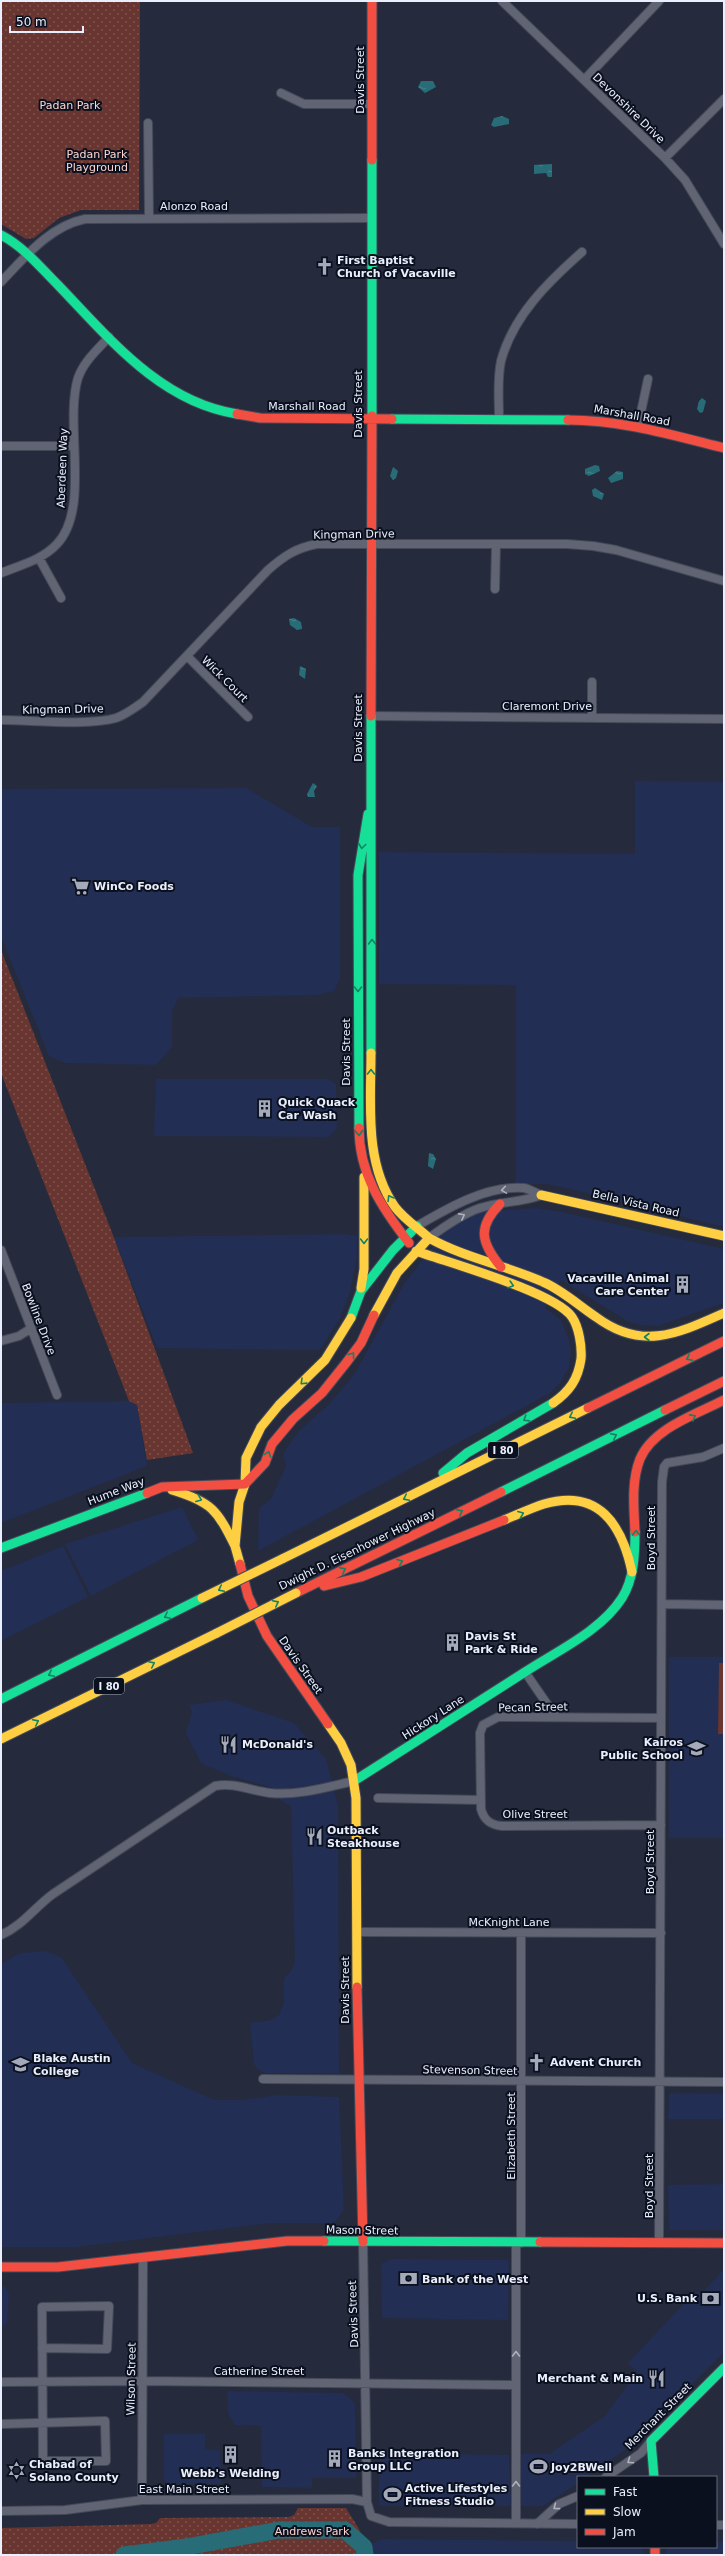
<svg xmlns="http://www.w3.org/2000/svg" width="725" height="2556" font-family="'DejaVu Sans',sans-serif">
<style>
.built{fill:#222e53}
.grass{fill:#683530}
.park{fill:url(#park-dots)}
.water{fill:url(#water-ripples)}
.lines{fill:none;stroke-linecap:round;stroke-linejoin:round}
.river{stroke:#276c77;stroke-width:17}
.street-casing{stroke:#444957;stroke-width:10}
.fast-casing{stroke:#444957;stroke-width:11}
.slow-casing{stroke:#444957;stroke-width:11}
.jam-casing{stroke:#444957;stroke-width:11}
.street{stroke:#606473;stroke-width:8}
.fast{stroke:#16e098;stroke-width:9}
.slow{stroke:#ffcf43;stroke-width:9}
.jam{stroke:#f24e42;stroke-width:9}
.slow-bridge-casing{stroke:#444957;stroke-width:11;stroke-linecap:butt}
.slow-bridge{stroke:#ffcf43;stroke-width:9}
.oneway{stroke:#118262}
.oneway2{stroke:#acb0bf}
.labels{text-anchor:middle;stroke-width:4;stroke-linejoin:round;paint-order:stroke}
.shield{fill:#0b101f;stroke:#a7acba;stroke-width:1}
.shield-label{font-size:10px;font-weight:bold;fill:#eaeffd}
.street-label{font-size:11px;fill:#eaeffd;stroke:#0b101f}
.park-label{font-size:11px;fill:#fed4cd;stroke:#0b101f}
.poi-label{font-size:11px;font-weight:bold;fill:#eaeffd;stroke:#0b101f;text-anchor:start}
</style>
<defs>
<pattern id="park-dots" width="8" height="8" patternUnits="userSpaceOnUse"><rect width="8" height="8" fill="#683530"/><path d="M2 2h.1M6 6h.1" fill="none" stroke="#7e534f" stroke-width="1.8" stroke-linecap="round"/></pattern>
<pattern id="water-ripples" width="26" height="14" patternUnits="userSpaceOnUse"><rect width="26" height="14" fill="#276c77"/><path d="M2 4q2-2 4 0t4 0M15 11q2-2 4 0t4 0" fill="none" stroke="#46818b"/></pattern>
</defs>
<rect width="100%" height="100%" fill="#252b3d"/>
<path class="built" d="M635 781 724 782V1227L571 1189 547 1184H516V985L379 984V852L635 854Z
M246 788 312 827H340V979L334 991 317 995 178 998 172 1011V1047L156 1065 65 1063 49 1056 1 936V789Z
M156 1079H328L336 1084 337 1128 329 1137 154 1136Z
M535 1208 562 1212 724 1249V1303L657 1326 640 1325 627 1321 561 1280 545 1308 561 1320 569 1340 571 1353 569 1367 560 1383 550 1393 258 1551 259 1508 271 1499 286 1466 283 1453 299 1431 329 1404 354 1375 404 1284 445 1230 479 1212Z
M345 1234 357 1236V1257L350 1292 340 1318 320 1350H291L157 1348 114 1237Z
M129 1401 137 1405 147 1466 1 1523V1403Z
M182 1507 198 1540 91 1596 65 1544Z
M63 1546 88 1597 1 1641V1571Z
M669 1657H724V1838H669Z
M226 1700 294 1723 326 1759 338 1806 339 2073H265L257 2069 254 2064 250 2023 271 2020 279 2015 284 2003V1978L290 1973 295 1961 291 1806 280 1800 274 1788 231 1776 201 1763 186 1733 192 1712 189 1705Z
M46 1951 61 1957 132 2063 214 2100H240L278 2095 339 2097 344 2209 336 2221 332 2223H271L77 2247H1V1964L20 1953Z
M669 2093 724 2094V2119H668Z
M724 2184V2230H669L668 2185Z
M390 2259 507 2260 509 2263 508 2320 382 2318 381 2264Z
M724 2269V2352L630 2446 586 2477H578V2483L543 2506H520L521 2454H549L605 2416 637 2372 628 2363 695 2292 704 2291Z
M1 2287H5L9 2293 7 2323 4 2325H1Z
M229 2391 342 2393 350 2398 355 2404 356 2478H312V2488L262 2487 261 2426 235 2425 228 2413 227 2392Z
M164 2434H205V2450H220L222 2484H168L164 2480Z
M382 2453 509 2455 511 2506H379V2455Z
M382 2539 578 2541V2547H643L644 2555H373L369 2545Z
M716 2542H724V2555H666V2547H716Z"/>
<path class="grass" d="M719 1663H724V1734H718Z"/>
<path class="park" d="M1 1H140L139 210H81L59 218 34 238 26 239 1 224Z
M1 950 113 1235 193 1453 147 1460 137 1405 129 1401 1 1073Z
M298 2508H346L359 2529 367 2555H1V2528L151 2524 156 2523 160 2518 289 2517 294 2515Z"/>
<path class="water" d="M421 81H433L436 87 425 93 418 87Z
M502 116 509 119V124L494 127 491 125 494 118Z
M552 164V177H548L546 173 534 174V165Z
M702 398 706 401 703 412 700 413 697 409 699 401Z
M595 465 599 466 600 471 589 476 585 474V469Z
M393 467 398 471 396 478 393 480 390 476Z
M617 471 623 472V479L611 483 608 478Z
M595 488 604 494 602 500 593 496 592 490Z
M294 618 301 622 302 629 297 630 290 625 289 619Z
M300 666 306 669 305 679 299 675Z
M313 783 317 786 314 791 315 797H308L307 794Z
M429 1153 433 1154 436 1159 433 1169 428 1166Z"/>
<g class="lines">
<path class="river" d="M124 2555 186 2547 279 2530H345L364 2547 365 2555"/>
<defs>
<path id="street" d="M502 1 665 158 685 180 724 244
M584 80 659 1
M281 93 304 104H372
M148 123 149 217
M665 158 724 99
M1 282C25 257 50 226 85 219L371 218
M499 418C499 399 497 379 501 361 513 316 548 282 582 252
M638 426 648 379
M1 446H74
M39 558 61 598
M1 573C21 565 42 560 57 544 91 508 64 424 78 378 84 361 98 349 109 337
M495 589 496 544
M187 656 248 717
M592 682V718
M371 716 724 719
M1 720C30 720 90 726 116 718 127 714 134 708 143 702L268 570C284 556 296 548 317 544H567L593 546 616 550 724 581
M417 1226C448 1208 487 1185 524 1188 529 1189 536 1193 541 1195
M429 1238C445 1226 462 1214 480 1208 501 1201 521 1203 541 1195
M1 1250 57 1395
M1 1341 19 1336 30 1329
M663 1604 724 1605
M525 1672 556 1717
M378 1798 481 1800
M661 1825 502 1826C490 1825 484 1820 481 1809L480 1733 483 1725 498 1717 661 1718
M357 1932 661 1933
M1 1935C22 1926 35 1907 53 1894L215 1786C235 1782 251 1791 270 1793 298 1796 327 1787 354 1781
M263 2079 724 2082
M363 2242 367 2502 371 2516 389 2522 578 2524
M516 2243V2523
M521 2243V1933
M659 2243 662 1482 664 1467 667 1463 703 1457 724 1448
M1 2382 142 2381 516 2385
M2 2424 105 2421 106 2461H43L42 2307 109 2306 107 2349 42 2348
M606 2477 641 2453 651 2441
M142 2500 143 2258
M1 2511 65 2510 142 2500 352 2499 367 2502
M537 2524 559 2504 578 2496
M716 2525H724"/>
<path id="fast" d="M1 235C24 247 40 267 58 285 109 338 160 402 237 414
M372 416V160
M392 419 568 420
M371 1053V716
M359 1128 358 875 368 814
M351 1318 361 1291 393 1250 417 1226
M443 1473 467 1453 553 1403
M501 1492 665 1410
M1 1548 147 1493
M525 1672C557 1651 601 1631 622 1598 634 1579 635 1554 635 1532
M1 1699 202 1598
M354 1781 525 1672
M324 2241 540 2242
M654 2477 651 2441 724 2368"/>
<path id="slow" d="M371 1053C371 1104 364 1163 395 1207 404 1219 418 1228 429 1238L397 1273 374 1315
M541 1195 724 1236
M429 1238C465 1258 505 1265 543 1282 562 1290 578 1305 596 1317 642 1351 677 1334 724 1313
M416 1251C449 1263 555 1292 572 1317 579 1327 582 1347 581 1359 578 1379 570 1391 553 1403
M361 1288 364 1269V1177
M172 1490C212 1502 217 1510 235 1546
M504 1520C517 1515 531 1508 544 1504 599 1488 622 1525 632 1572
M282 1559 588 1408
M240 1564 235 1546 239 1502 245 1484 246 1458 261 1427 279 1405 325 1360 351 1318
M328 1724 341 1743 351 1765 356 1798 357 1987
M1 1739 217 1633"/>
<path id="jam" d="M372 160V1
M237 414 260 418 392 419
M568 420C622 420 672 435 724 448
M371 716 372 416
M359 1128C359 1174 382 1208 409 1243
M500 1204C477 1227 481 1243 501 1267
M588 1408 724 1341
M665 1410 724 1381
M245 1484 265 1463 272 1444 293 1419 322 1393 346 1363 361 1343 374 1315
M147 1493 162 1487 245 1484
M635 1532C634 1509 631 1481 640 1459 653 1428 697 1414 724 1400
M240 1564 248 1596 267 1636 328 1724
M324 1586 361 1577 504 1520
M296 1593 501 1492
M357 1987 363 2242
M540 2242 724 2243
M1 2267H58L287 2241H324
M655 2547V2555"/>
</defs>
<use href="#street" class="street-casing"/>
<use href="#fast" class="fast-casing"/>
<use href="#slow" class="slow-casing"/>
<use href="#jam" class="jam-casing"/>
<use href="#street" class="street"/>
<use href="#fast" class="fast"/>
<use href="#slow" class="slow"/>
<use href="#jam" class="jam"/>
<defs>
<path id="slow-bridge" d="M202 1598 282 1559
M217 1633 296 1593"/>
</defs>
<use href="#slow-bridge" class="slow-bridge-casing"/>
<use href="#slow-bridge" class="slow-bridge"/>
</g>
<defs><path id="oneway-chevron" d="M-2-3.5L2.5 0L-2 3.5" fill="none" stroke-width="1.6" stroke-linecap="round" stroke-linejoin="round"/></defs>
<g class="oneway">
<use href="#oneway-chevron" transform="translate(362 846) rotate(98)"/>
<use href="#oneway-chevron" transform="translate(372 942) rotate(-90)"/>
<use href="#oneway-chevron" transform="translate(358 989) rotate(90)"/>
<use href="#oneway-chevron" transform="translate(371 1072) rotate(-90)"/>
<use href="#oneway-chevron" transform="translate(359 1133) rotate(87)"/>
<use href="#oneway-chevron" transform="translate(390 1198) rotate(-121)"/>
<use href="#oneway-chevron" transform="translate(364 1241) rotate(90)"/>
<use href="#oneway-chevron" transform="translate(511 1285) rotate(17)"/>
<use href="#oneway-chevron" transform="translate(647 1337) rotate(180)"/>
<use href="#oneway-chevron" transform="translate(352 1355) rotate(-53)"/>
<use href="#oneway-chevron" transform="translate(689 1358) rotate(154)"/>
<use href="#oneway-chevron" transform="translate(303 1382) rotate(136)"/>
<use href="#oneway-chevron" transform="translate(572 1416) rotate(154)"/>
<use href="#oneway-chevron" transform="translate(693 1417) rotate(-29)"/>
<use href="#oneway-chevron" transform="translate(526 1419) rotate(148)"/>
<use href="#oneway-chevron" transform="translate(614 1436) rotate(-26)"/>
<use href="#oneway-chevron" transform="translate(268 1454) rotate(-70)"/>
<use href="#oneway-chevron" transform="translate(406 1498) rotate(154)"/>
<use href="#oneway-chevron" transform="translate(199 1499) rotate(21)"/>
<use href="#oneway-chevron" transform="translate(460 1512) rotate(-26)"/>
<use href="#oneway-chevron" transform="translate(521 1514) rotate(-22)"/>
<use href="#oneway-chevron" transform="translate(636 1533) rotate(-89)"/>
<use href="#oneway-chevron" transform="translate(400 1562) rotate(-22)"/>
<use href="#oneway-chevron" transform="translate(343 1570) rotate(-26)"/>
<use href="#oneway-chevron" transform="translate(221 1589) rotate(154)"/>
<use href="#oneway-chevron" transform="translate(276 1603) rotate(-27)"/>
<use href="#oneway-chevron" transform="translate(167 1616) rotate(153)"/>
<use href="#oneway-chevron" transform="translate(152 1664) rotate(-26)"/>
<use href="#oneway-chevron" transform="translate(51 1674) rotate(154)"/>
<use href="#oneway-chevron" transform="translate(36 1722) rotate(-26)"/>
</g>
<g class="oneway2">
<use href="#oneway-chevron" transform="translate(504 1190) rotate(171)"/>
<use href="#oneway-chevron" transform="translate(462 1216) rotate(-28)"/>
<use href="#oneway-chevron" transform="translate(516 2354) rotate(-90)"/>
<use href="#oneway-chevron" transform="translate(630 2461) rotate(146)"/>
<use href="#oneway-chevron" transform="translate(516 2484) rotate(-90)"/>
<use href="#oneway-chevron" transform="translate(556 2507) rotate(143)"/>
</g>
<defs>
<symbol id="church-bare" viewBox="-9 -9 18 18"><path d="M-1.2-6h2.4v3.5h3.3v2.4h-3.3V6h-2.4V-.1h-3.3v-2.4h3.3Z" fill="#a5aaba" stroke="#0b101f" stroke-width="2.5" paint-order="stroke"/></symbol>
<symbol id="supermarket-bare" viewBox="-9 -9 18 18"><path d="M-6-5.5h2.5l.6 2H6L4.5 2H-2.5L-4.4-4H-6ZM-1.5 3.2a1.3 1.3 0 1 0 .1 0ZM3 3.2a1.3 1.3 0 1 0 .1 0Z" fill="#a5aaba" stroke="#0b101f" stroke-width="2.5" paint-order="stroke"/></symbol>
<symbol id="building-bare" viewBox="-9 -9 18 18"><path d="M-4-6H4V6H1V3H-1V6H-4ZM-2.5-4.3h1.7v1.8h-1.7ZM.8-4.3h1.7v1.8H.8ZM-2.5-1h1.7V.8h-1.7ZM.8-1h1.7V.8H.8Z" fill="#a5aaba" stroke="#0b101f" stroke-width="2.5" paint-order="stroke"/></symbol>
<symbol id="restaurant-bare" viewBox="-9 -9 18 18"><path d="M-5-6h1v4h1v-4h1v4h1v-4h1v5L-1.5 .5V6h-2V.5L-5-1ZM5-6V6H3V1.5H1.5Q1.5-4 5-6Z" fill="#a5aaba" stroke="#0b101f" stroke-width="2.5" paint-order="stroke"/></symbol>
<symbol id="school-bare" viewBox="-9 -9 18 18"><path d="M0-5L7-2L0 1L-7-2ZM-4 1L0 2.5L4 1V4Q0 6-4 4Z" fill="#a5aaba" stroke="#0b101f" stroke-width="2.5" paint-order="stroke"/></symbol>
<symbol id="university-bare" viewBox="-9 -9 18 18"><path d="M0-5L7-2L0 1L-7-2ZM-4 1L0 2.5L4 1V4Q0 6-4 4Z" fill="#a5aaba" stroke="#0b101f" stroke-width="2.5" paint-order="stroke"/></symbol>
<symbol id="bank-bare" viewBox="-9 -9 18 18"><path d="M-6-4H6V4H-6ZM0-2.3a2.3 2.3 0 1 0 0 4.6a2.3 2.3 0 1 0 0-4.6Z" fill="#a5aaba" stroke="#0b101f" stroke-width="2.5" paint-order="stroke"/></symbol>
<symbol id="stadium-bare" viewBox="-9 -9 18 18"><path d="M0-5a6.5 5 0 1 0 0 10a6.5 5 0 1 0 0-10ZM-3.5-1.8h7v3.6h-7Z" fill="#a5aaba" stroke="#0b101f" stroke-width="2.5" paint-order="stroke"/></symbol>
<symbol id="synagogue-bare" viewBox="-9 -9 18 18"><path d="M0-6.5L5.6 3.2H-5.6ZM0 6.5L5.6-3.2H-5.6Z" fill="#a5aaba" stroke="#0b101f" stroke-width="2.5" paint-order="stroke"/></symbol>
</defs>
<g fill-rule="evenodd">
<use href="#church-bare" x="312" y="254" width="25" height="25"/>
<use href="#supermarket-bare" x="68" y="874" width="25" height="25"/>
<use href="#building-bare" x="252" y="1096" width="25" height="25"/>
<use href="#building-bare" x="670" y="1272" width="25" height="25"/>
<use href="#building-bare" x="440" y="1630" width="25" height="25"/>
<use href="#restaurant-bare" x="216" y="1732" width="25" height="25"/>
<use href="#school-bare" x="684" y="1736" width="25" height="25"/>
<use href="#restaurant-bare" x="302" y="1824" width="25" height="25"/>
<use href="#church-bare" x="524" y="2050" width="25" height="25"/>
<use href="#university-bare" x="8" y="2052" width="25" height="25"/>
<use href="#bank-bare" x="396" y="2266" width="25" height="25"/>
<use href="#bank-bare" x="698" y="2286" width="25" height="25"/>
<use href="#restaurant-bare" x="644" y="2366" width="25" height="25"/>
<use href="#building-bare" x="218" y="2442" width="25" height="25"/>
<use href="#building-bare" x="322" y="2446" width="25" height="25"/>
<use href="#stadium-bare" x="526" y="2454" width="25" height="25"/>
<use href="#synagogue-bare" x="4" y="2458" width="25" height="25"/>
<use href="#stadium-bare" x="380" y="2482" width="25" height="25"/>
</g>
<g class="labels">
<g class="shield">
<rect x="488" y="1442" width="30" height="16" rx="3"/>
<rect x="94" y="1678" width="30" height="16" rx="3"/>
</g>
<g class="shield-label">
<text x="503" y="1454">I 80</text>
<text x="109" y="1690">I 80</text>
</g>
<g class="street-label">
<text transform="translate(360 80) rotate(-90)" y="4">Davis Street</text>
<text transform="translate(629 108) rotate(44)" y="4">Devonshire Drive</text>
<text x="194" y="210">Alonzo Road</text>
<text transform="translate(358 404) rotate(-90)" y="4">Davis Street</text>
<text x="307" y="410">Marshall Road</text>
<text transform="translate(632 415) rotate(10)" y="4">Marshall Road</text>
<text transform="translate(62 468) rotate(-88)" y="4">Aberdeen Way</text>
<text transform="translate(354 534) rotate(-1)" y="4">Kingman Drive</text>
<text transform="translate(225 679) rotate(45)" y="4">Wick Court</text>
<text x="547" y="710">Claremont Drive</text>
<text transform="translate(63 709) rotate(-1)" y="4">Kingman Drive</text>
<text transform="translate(358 728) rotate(-90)" y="4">Davis Street</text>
<text transform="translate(346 1052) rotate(-90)" y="4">Davis Street</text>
<text transform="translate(636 1203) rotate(13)" y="4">Bella Vista Road</text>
<text transform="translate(39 1319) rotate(69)" y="4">Bowline Drive</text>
<text transform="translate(116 1491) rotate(-21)" y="4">Hume Way</text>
<text transform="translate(651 1538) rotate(-90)" y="4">Boyd Street</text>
<text transform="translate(357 1549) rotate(-26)" y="4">Dwight D. Eisenhower Highway</text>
<text transform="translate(301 1665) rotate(55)" y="4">Davis Street</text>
<text transform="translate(533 1707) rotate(-1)" y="4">Pecan Street</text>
<text transform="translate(433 1717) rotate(-33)" y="4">Hickory Lane</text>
<text x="535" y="1818">Olive Street</text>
<text transform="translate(650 1862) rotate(-90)" y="4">Boyd Street</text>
<text x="509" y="1926">McKnight Lane</text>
<text transform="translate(345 1990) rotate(-90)" y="4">Davis Street</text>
<text transform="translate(470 2070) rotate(1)" y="4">Stevenson Street</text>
<text transform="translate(511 2136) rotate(-90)" y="4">Elizabeth Street</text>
<text transform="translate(649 2186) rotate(-90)" y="4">Boyd Street</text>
<text transform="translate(362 2230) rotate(1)" y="4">Mason Street</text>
<text transform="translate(353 2314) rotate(-92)" y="4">Davis Street</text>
<text x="259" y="2375">Catherine Street</text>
<text transform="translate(131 2379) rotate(-89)" y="4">Wilson Street</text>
<text transform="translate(658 2416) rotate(-45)" y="4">Merchant Street</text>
<text x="184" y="2493">East Main Street</text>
</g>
<g class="park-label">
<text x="70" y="109">Padan Park</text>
<text x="97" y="158">Padan Park<tspan x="97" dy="13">Playground</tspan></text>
<text x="312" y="2535">Andrews Park</text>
</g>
<g class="poi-label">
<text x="337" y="264">First Baptist<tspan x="337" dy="13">Church of Vacaville</tspan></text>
<text x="94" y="890">WinCo Foods</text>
<text x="278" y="1106">Quick Quack<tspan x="278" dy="13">Car Wash</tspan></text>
<text x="669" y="1282" text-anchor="end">Vacaville Animal<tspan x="669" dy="13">Care Center</tspan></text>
<text x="465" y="1640">Davis St<tspan x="465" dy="13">Park &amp; Ride</tspan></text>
<text x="683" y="1746" text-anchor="end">Kairos<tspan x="683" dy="13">Public School</tspan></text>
<text x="242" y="1748">McDonald's</text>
<text x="327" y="1834">Outback<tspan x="327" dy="13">Steakhouse</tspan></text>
<text x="33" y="2062">Blake Austin<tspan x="33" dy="13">College</tspan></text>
<text x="550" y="2066">Advent Church</text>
<text x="422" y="2283">Bank of the West</text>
<text x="697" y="2302" text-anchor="end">U.S. Bank</text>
<text x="643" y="2382" text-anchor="end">Merchant &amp; Main</text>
<text x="348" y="2457">Banks Integration<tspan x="348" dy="13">Group LLC</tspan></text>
<text x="29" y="2468">Chabad of<tspan x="29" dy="13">Solano County</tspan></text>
<text x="551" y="2471">Joy2BWell</text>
<text x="230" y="2477" text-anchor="middle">Webb's Welding</text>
<text x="405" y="2492">Active Lifestyles<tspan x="405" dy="13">Fitness Studio</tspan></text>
</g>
</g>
<rect width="725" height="2556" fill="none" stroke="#eaeffd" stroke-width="4"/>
<rect x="577" y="2476" width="140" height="72" fill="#0b101f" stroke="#646978"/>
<rect x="585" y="2489" width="20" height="6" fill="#16e098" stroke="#646978"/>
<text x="613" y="2496" font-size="12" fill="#eaeffd">Fast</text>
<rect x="585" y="2509" width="20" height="6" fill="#ffcf43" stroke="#646978"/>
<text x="613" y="2516" font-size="12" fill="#eaeffd">Slow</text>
<rect x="585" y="2529" width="20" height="6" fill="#f24e42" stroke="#646978"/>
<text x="613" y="2536" font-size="12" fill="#eaeffd">Jam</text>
<path d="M10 26v6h73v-6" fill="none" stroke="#eaeffd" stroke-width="2"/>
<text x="16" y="26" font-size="12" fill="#eaeffd" stroke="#0b101f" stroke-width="3" paint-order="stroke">50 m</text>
</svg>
